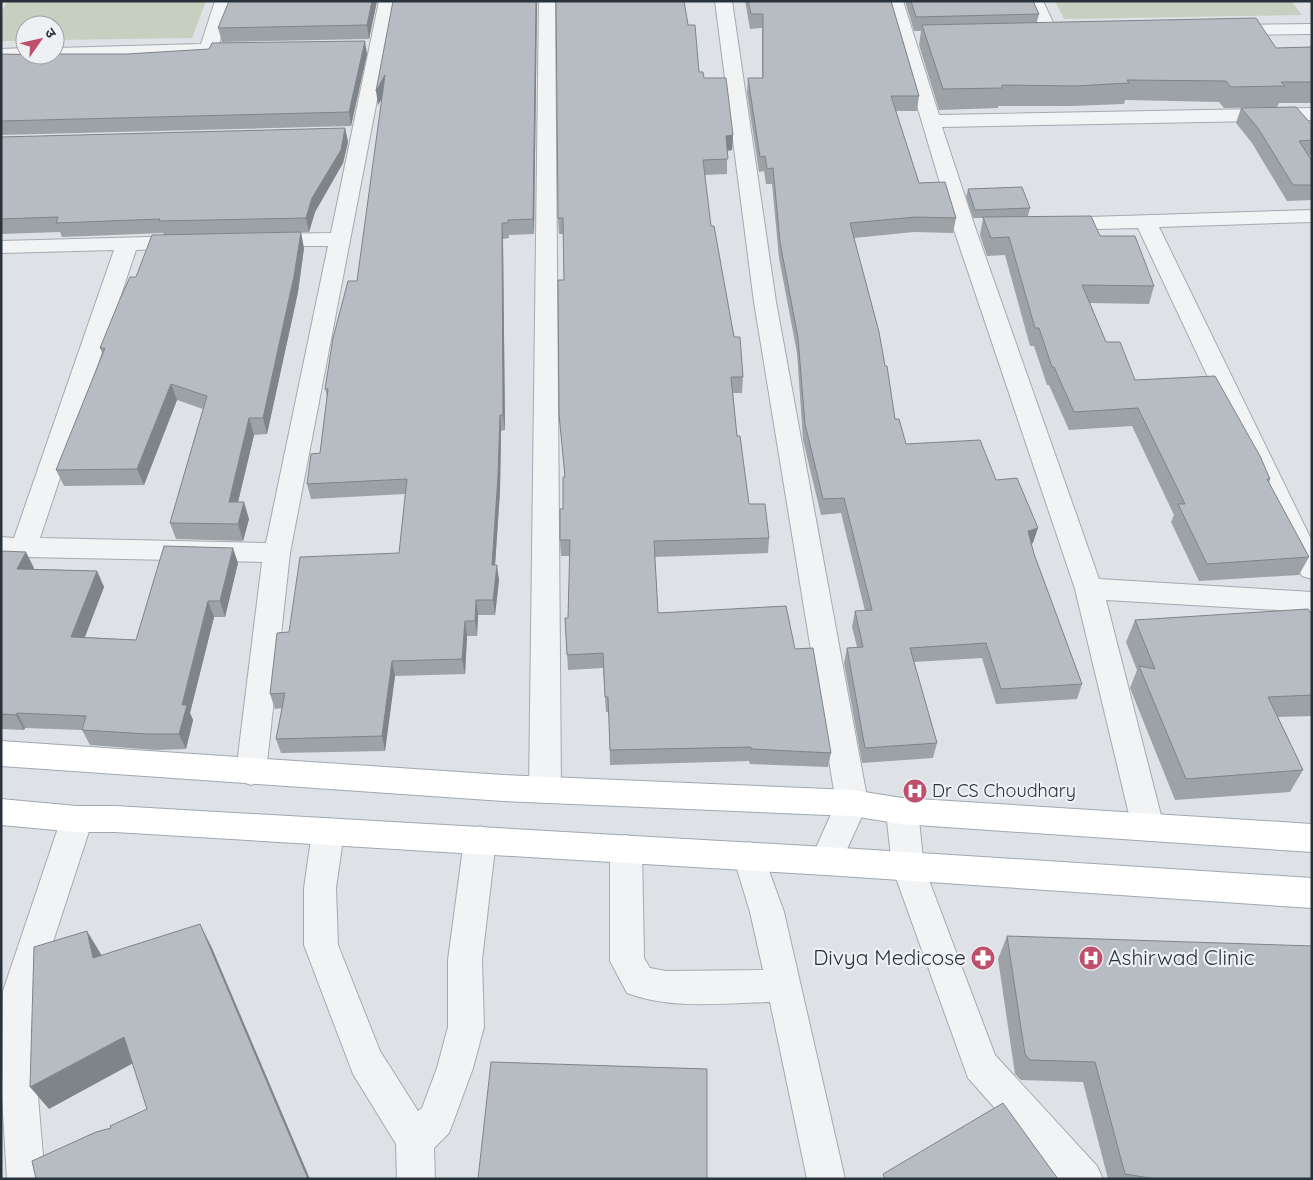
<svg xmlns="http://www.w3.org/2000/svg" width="1313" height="1180" font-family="Quicksand,'Noto Sans Devanagari',sans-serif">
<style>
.green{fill:#c6cfc0}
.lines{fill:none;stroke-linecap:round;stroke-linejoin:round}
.minor-casing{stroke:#a4aaaf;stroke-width:2}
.major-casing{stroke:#9fa8b0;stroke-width:2}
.minor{fill:#f1f3f5;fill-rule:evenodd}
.major{fill:#fff;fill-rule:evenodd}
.wall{fill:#9da2a7}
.shaded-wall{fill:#7f8488}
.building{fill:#b6bcc2;stroke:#7f8488}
.labels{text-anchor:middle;stroke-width:4.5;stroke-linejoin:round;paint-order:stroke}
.poi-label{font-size:18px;fill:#29323b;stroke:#eef1f4;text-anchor:start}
.near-poi-label{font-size:21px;fill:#29323b;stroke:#eef1f4;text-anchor:end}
</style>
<rect width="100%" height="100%" fill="#dee2e6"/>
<path class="green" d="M8 1H206L192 38 55 40V25H25V41H1V12Z
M1055 1H1291L1302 15 1064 19Z"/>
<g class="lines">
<defs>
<path id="minor" d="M215 1H232L219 44 244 45 247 49 244 53 55 58 47 55H55V48L201 44Z
M379 1H396L290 553 266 772 262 781 251 785 240 781 236 772 262 562 28 557 23 559 1 557V537L14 538 114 250 1 253V241L186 236 194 237 197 242 194 247 186 248 136 250 40 538 266 543 328 246H264L256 245 253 240 256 235 264 234 331 233Z
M539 1H555L561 790 556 799 545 803 534 799 529 790Z
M715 1H732L776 302 868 803 837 871 826 875 815 871 810 861 836 803 754 302Z
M886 1H903L939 115 1312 108V120L942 127 975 227 1099 579 1312 592V612L1106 600 1164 827 1159 837 1148 841 1137 837 1132 827 1075 589 953 227Z
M1026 1H1043L1058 33 1055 37 1049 38 1043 37Z
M1312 24V34L1226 35 1220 34 1217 30 1220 26 1226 25Z
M25 48V55H33L31 57 1 59V49Z
M1312 210V222L1159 227 1312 541V579L1302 576 1298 569 1138 228 1056 230 1049 228 1046 224 1049 220 1056 218Z
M902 798 913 802 918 811 924 867 995 1055 1097 1166 1103 1179H1058L968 1078 892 867 886 811 891 802Z
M77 806 88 809 93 819 37 991 38 1097 45 1179H7L2 1097 3 991 61 819 66 809Z
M328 818 339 822 344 832 336 888 338 945 380 1051 418 1111 422 1108 437 1068 448 1027V960L464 840 469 830 480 826 491 830 496 840 482 960 484 1027 473 1068 454 1120 449 1133 434 1148 435 1179H397L396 1144 353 1074 304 945V888L312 832 317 822Z
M626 835 637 839 642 849 644 958 650 968 666 971 763 970 750 912 733 856 738 846 749 842 760 846 784 912 845 1179H807L770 1002C723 1003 671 1010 627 993L610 961V849L615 839Z"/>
<path id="major" d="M1 741 503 775 852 790 902 798 1312 824V852L902 824 852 816 503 801 1 766Z
M1 799 77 806H115L826 847 1312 878V908L826 875 115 832H77L1 825Z"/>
</defs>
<use href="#minor" class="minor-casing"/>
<use href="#major" class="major-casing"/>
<use href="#minor" class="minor"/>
<use href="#major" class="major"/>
</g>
<path class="wall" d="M377 1 369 39 222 42 218 28Z
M393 1H537L534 234 509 235V238L503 239 505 430 501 431 500 491 495 565 499 580 495 615H478L477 636H467L465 674 395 676 385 751 281 753 276 739 282 708 275 709 270 694 289 632 399 553 405 494 311 499 307 484 320 453 327 396 325 389 357 281 382 99 378 105Z
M745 1H891L919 96 917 111H896L919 183 956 218 953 233 914 232 854 238 895 419 906 444 996 480 1033 543 1031 544 1034 554 1082 684 1077 699 996 704 982 658 914 662 937 743 933 758 862 763 844 663 847 648 857 647 852 627 855 611H865L841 513 821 515 803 440 797 353 779 258 772 184H766L764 171 759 172 747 93 748 78H762V28L750 29Z
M905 1H1033L1039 14 1037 22 1276 48 1312 47V103H1279L1277 107 1224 108 1219 102 1125 100 1124 104 1071 106H998V108L939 110 919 45 921 31H914Z
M688 25 699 72 704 78 733 135 732 150 727 151V174L705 175 711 226 743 377 742 393H733L737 436 749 504 769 538 768 553 655 557 658 613 795 649 831 753 828 767 750 764 749 761 610 765 609 712H606L603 668 568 670 565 618H568L570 556H561L560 540 563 509 565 477 559 414 564 280 563 234H559L558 218Z
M1 54H367L351 126 1 135Z
M1241 108 1312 125V155L1309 156 1312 161V200L1287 201 1252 143 1236 123Z
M345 128 348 142 343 163 315 212 309 232 230 234 304 248 298 292 267 434 254 435 238 502 249 519 243 541 176 539 170 523 203 409 177 400 144 485 64 486 56 470 103 355 100 348 136 277 164 235 163 233 62 237 60 232 1 234V137Z
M968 189 1030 208 1028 216 1100 236 1154 286 1149 304 1090 303 1106 342 1135 380 1270 479 1269 483 1309 557 1299 575 1199 581 1171 522 1174 515 1132 426 1069 430 1049 385H1047L1034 346H1030L1005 255 987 256 980 235 983 218H973L966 197Z
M1 551 34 568 33 569 97 571 104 587 85 637 136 640 238 563 225 617H214L190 713 193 720 186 749 155 750 90 745 82 730 25 728 24 730 1 729Z
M1312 615V716L1278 717 1303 770 1290 792 1175 800 1130 688 1137 670 1126 642 1135 620Z
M1007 936 1312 1179H1108L1083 1082 1021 1080 1015 1074 998 959Z"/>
<path class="shaded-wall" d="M372 1H377L369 39 367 25Z
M536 1H537L534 234 533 219Z
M365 41 367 54 351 126 349 112Z
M385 75 387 90 378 105 376 91Z
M345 128 348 142 343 163 315 212 309 232 306 218 312 198Z
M733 135 732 150 726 151V136Z
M502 223 503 239 505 430 503 415Z
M301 232 304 248 298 292 267 434 263 418Z
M171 384 177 400 144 485 137 469Z
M500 415 501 431 500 491 494 580 492 565Z
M249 418 254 435 234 519 229 502Z
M244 502 249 519 243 541 238 524Z
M1038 528 1033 543 1023 547 1028 531Z
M233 548 238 563 225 617 220 601Z
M26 552 34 568 25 584 17 569Z
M497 565 499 580 495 615 493 600Z
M97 571 104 587 79 652 71 637Z
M476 600 478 615 477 636 475 621Z
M208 601 214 617 190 713 193 720 186 749 179 734 182 705Z
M465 621 467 636 465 674 462 659Z
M392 661 395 676 385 751 382 736Z
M17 713 25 728 24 730 16 715Z
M200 924 212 948 310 1179H308Z
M87 931 102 956 93 958Z
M124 1037 139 1060 49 1109 30 1087Z"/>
<path class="building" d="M229 1H372L367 25 218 28Z
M393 1H536L533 219 508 220V223H502L503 415H500L498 476 492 565H497L493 600H476L475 621H465L462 659 392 661 382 736 276 739 285 693 270 694 277 633 289 632 300 557 399 553 407 479 307 484 311 454 320 453 328 389H325L333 338 348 281H357L385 75 376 91Z
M556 1H684L688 25H695L699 72H703L704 78H726L733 135 726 136 728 159 703 160 711 226H714L734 337H740L743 377H731L737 436H740L749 504H765L769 538 654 541 658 613 786 606 795 649 813 648 831 753 751 749V747L610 750 608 697H605L603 653 567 655 565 618H568L570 540H560V509H563V477H565L559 414 558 280H564L563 218H558Z
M748 1H891L919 96H891L919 183 945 182 956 218 916 217 850 223 879 332 885 366H887L895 419H899L906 444 980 440 996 480 1017 478 1038 528 1028 531 1034 554 1082 684 1001 689 986 643 910 648 937 743 865 748 847 648 863 647 855 611 872 610 844 498 823 499 805 424 798 338 780 242 773 168 767 169 765 156 760 157 748 78H763V14H751Z
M911 1H1033L1039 14 916 17Z
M1256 18 1276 48 1312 47V82H1281L1285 86 1231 87 1226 81 1127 80 1129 83 1075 86 1002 85V88L943 89 922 25Z
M365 41 349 112 1 121V54L55 55V54H127L209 49 212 43Z
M1296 107 1312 125V140L1299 141 1312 161V185H1293L1258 128 1241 108Z
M345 128 341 150 312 198 306 218 159 221 160 219 56 223 58 217 1 219V137Z
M1022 187 1030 208 975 210 968 189Z
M1091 216 1100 236H1135L1154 286 1082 285 1106 342H1120L1135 380 1215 376 1260 456 1270 479H1267L1309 557 1207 564 1178 504H1185L1138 408 1074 412 1054 367H1052L1039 328H1035L1009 237 991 238 983 217Z
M301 232 294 276 263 418H249L229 502H244L238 524 170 523 207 396 171 384 137 469 56 470 105 348H100L120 299 130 277H136L152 235Z
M164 546 233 548 220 601H208L182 705H187L179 734H148L82 730 86 716 17 713 16 715 1 714V551L26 552 17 569 97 571 71 637 136 640Z
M1308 609 1312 615V695L1268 697 1303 770 1186 779 1139 666 1155 669 1135 620Z
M200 924 308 1179H36L32 1161 96 1132 111 1128 110 1126 147 1109 124 1037 30 1087 34 947 87 931 93 958Z
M1007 936 1312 946V1179H1156L1125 1174 1095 1062 1030 1060 1025 1054Z
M491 1062 707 1069V1179H478Z
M1003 1103 1058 1179H885L883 1174Z"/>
<defs>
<symbol id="hospital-disc" viewBox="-11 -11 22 22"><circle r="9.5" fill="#bf506c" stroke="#eef1f4"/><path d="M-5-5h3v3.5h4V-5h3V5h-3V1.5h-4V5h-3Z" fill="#fff"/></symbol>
<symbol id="pharmacy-disc" viewBox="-11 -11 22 22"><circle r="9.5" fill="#bf506c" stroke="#eef1f4"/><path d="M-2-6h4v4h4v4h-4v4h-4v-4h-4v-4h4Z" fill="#fff"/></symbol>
</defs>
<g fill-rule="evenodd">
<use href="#hospital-disc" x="901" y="777" width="28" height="28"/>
<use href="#pharmacy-disc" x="969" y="944" width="28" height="28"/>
<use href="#hospital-disc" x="1077" y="944" width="28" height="28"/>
</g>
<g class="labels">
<g class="poi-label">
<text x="932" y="797">Dr CS Choudhary</text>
</g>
<g class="near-poi-label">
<text x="966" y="965">Divya Medicose</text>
<text x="1108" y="965" text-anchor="start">Ashirwad Clinic</text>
</g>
</g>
<rect width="1313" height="1180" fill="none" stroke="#29323b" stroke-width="5"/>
<g transform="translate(40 40) rotate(56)"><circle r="24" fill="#eef1f4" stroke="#9fa5aa"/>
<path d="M0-4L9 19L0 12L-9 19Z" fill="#bf506c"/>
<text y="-8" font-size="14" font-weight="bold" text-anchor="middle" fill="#29323b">उ</text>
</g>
</svg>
